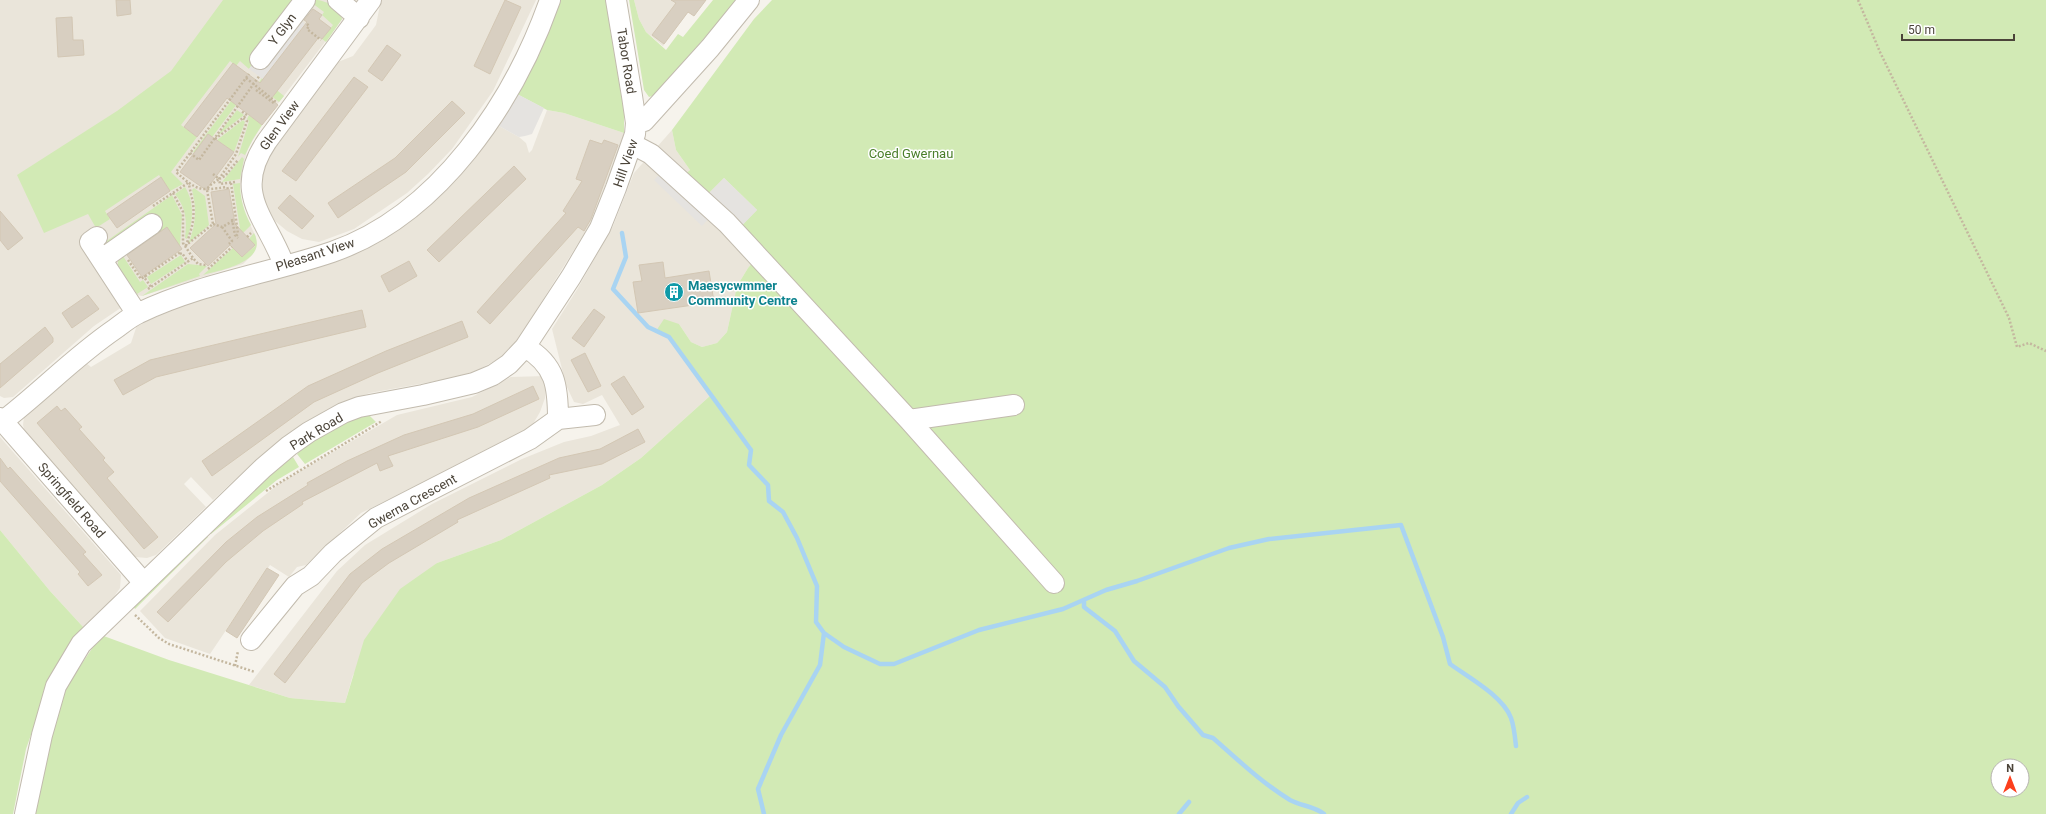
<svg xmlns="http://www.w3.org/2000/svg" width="2046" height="814" font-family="Roboto,sans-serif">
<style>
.residential{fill:#eae5da}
.green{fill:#d2eab5;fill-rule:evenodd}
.parking{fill:#e5e3e0}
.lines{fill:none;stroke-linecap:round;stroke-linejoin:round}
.stream{stroke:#a9d4f2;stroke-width:4.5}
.building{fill:#d8cfc1;stroke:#d3c7b4}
.minor-casing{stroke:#c2bbae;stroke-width:22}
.path{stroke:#c4b79f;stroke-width:2.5;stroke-dasharray:2 2;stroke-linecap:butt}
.minor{stroke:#fff;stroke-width:20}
.labels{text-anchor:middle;stroke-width:3;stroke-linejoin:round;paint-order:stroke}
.street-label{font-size:13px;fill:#4b4439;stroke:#fff}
.park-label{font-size:13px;fill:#4a7f2a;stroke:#fff}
.culture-label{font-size:13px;font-weight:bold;fill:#0d838f;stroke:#fff;text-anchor:start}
</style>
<rect width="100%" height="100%" fill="#f6f3ec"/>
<path class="residential" d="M0 0H357L264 122 248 148 242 169 240 194 245 214 256 237V246L252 255 243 264 142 296 137 295 121 304 122 307 94 326 13 397 4 398 0 396Z
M381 0H536L493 91 452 149 428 174 407 193 354 229 319 242 302 239 287 231 275 221 266 208 262 193 261 176 264 164 272 150 338 62 353 56 376 25Z
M634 0H706L694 16 688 12 663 46 646 32 639 19Z
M547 110 564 113 624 133 600 208 521 335 502 357 474 372 452 378 370 393 352 399 310 420 284 437 244 471 213 500 191 477 184 484 206 507 156 555 147 558 135 557 25 432 23 425 24 417 29 412 86 363 91 367 131 343 137 325 167 311 218 294 320 267 375 244 423 211 445 190 466 168 499 126 519 137 526 143 529 153 532 150Z
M672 130 676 150 690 170 685 174 724 178 757 210 764 249 748 268 737 286 727 332 717 343 702 347 691 342 679 324 656 330 669 337 711 395 641 458 602 485 501 540 437 563 353 675 345 703 290 698 249 685 337 571 365 545 432 504 522 459 564 442 591 436 620 425 602 395 583 404 574 402 566 385 552 329 578 288 613 226 634 173Z
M545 376 546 385 545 398 540 412 533 424 516 436 361 513 306 565 297 567 289 577 270 565 210 654 165 638 140 611 215 535 280 483 397 415 472 397 511 377Z
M0 437 121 575 120 588 109 604 84 628 50 591 0 530Z"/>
<path class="green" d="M223 0H298L249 69 240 61 236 66 230 61 181 125 197 137 171 172 183 184 170 191 159 175 105 211 110 219 96 228 88 214 44 233 17 175 117 111 171 71Z
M315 0C326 0 340 8 342 19L326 42 322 39 333 25 322 15 324 12 312 3Z
M561 0H607L624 104V133L564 113 547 110 517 94 548 34Z
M629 0H634L639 19 646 32 666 50 678 34 683 37 713 0H737L655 95 649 97 644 90Z
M772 0H2046V814H32L54 713 71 680 101 635 169 660 290 698 345 703 364 640 400 589 437 563 501 540 602 485 641 458 711 395 669 337 656 331 664 319 679 324 691 342 702 347 717 343 727 332 737 286 748 268 764 249 741 226 757 210 724 178 707 195 685 174 690 170 676 150 672 130 754 19ZM1998 766H2022V790H1998Z
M262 78 284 96 279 102 257 85Z
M246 81 251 85 198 156 193 152Z
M237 110 244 115 217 136Z
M249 115 262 125 253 139 245 155 241 153 238 157 249 121 247 119Z
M243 120 245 122 234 152 217 140Z
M242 157 244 159 240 179 222 182Z
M240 183C240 198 244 212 251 225L241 235 233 184Z
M185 187C195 203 193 222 187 239L185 238C187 220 186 208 175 194Z
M194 188 205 196 209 225 188 244C196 226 197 209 192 190Z
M172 195 182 215 180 246 154 236 151 232 107 249 101 245Z
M254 233C269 262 221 270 203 275L233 248 242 257 255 246 249 239Z
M121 253 140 282 143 280 148 287 137 294 118 266V256Z
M181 255 185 262 151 284 147 277Z
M188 264 207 266 199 274 200 276 142 296Z
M367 413 376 422 305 464 297 454 327 428Z
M293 457 299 467 277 480 211 534 209 532 272 472Z
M0 530 50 591 84 628 63 653 45 695 26 749 13 814H0Z
M206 535 208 537 135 609 133 606Z"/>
<path class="parking" d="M289 11 305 24 263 79 249 69Z
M517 94 544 108 532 134 525 136 519 137 499 126Z
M672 161 707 195 724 178 757 210 730 238 709 218 702 226 654 180Z"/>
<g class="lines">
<path class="stream" d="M622 233 626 257 613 289 648 327 669 337 751 450 749 465 768 485 769 501 783 512 797 538 817 586 816 622 824 633 844 647 880 664H894L979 630 1063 609 1106 590 1137 581 1229 548 1269 539 1401 525 1443 637 1450 664C1468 677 1503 696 1511 718 1514 726 1515 737 1516 746
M1084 600V607L1115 631 1134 661 1165 687 1178 706 1203 735 1213 738C1237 759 1262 783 1290 800 1301 806 1314 806 1324 814
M764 814 758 789 781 735 820 665 824 633
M1179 814 1189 802
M1511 814 1518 803 1527 797"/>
</g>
<path class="building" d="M116 0H130L131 14 117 16Z
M505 0 521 7 490 74 474 66Z
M671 0H706L694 16 688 12 664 44 652 35 676 3Z
M313 9 322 15 319 19 331 28 322 39 319 37 271 99 278 105 262 125 227 98 197 137 184 127 233 63 260 83 307 22 304 20Z
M72 17 73 40H83L84 55 58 57 56 18Z
M387 45 401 55 382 81 368 71Z
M354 77 368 87 296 181 282 171Z
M452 101 465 113 406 172 338 218 328 203 395 158Z
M208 134 234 152 206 190 180 172Z
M590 140 602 144 604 140 618 145 591 219 584 231 578 227 490 324 477 312 566 213 563 211 582 181 576 179Z
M514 166 526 179 439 262 427 250Z
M161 177 170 191 117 228 107 214Z
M229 189 235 224 255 245 242 257 230 245 208 266 190 248 216 224 211 192Z
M290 195 314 216 302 229 278 208Z
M0 211 23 238 8 250 0 240Z
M167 227 182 249 142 277 127 255Z
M409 261 417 276 389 292 381 276Z
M663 262 665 278 709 271 714 302 638 313 633 282 642 281 639 265Z
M88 295 99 309 72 328 62 313Z
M594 309 605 317 584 347 572 338Z
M362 310 366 327 156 377 123 395 114 380 150 360Z
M462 321 468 337 378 373 314 402 212 476 202 461 308 386 386 351Z
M45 327 53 338V342L0 388V364Z
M585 353 601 386 588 392 571 360Z
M624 376 644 407 632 415 611 384Z
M533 386 539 399 478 427 388 456 393 466 380 471 377 463 302 502 303 504 263 531 226 562 168 622 157 612 226 542 257 517 308 485 307 483 347 461 404 435 473 414Z
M57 406 61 411 65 408 82 427 79 429 105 458 103 460 114 472 107 478 158 537 144 549 37 423Z
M638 429 645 442 602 464 549 475 550 478 457 520 458 522 389 563 362 583 285 683 274 674 350 574 382 549 469 498 559 458 600 449Z
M0 458 8 469 10 467 86 552 83 554 102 575 88 586 78 574 80 572 0 481Z
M267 568 279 575 237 638 226 631Z"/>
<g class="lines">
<defs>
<path id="minor" d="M338 0 359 18
M260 59 305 0
M636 123 644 121 710 48 749 0
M632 144 651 154 727 223 909 420 1054 583
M97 237 90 242 137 314
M102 259 152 224
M284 265C267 218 231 194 267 141L371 0
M0 418 144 583
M558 419 595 415
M909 420 1014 405
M3 421C41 392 74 357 115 329 122 324 130 317 139 313 202 283 267 274 332 252 439 215 514 102 550 0
M251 640 295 586 311 576 333 553 376 518 530 439 558 419C558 387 556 365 525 347
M25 814 42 735 56 686 81 644 263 468 289 446 309 432 343 413 359 407 423 395 474 383 493 375 509 364 525 347 571 277 600 228 616 188 635 134 636 123 632 96 616 0"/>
</defs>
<use href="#minor" class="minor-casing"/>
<path class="path" d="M1858 0 1880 52 2009 318 2017 347 2029 343 2046 351
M307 24 309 26 307 29 321 40
M246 78 276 102
M256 90 275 104
M215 139 247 115 241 111
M190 153 199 160 260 75
M213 174 219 179 225 176 238 160
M235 182 220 184 219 179 236 154 247 121 243 118
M231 183 238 234 236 236
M228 189 227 187C200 191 197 191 176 172L249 74
M173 193 183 212V243L193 258
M153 206 188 183
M232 219 235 235 238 238
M213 224 222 227 233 221
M222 227 232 241 229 244
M247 237 251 233
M185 246 213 224 207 190 209 186 219 179
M186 246C191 229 195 222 193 203 192 197 190 191 189 184
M180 254 182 253 188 262
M128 260 141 279 181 252
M208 269 232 247
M146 276 144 277 151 287
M148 289 193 258 198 264 206 265
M266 491 382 421
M135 615 159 638 169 644 255 672
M235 666 238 651"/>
<use href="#minor" class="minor"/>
</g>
<defs>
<symbol id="building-disc" viewBox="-11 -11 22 22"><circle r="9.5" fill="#0f9aa8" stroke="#fff"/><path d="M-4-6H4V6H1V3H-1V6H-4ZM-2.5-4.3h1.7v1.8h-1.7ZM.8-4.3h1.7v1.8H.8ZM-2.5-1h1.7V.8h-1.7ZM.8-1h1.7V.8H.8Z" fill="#fff"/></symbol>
</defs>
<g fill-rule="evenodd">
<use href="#building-disc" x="663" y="281" width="22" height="22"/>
</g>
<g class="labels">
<g class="street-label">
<text transform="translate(282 29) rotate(-53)" y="5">Y Glyn</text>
<text transform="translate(627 61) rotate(81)" y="5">Tabor Road</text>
<text transform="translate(279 125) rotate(-54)" y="5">Glen View</text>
<text transform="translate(625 163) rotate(-71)" y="5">Hill View</text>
<text transform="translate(315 254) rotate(-18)" y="5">Pleasant View</text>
<text transform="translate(316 431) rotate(-31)" y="5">Park Road</text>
<text transform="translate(72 500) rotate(49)" y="5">Springfield Road</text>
<text transform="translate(412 501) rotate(-29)" y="5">Gwerna Crescent</text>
</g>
<g class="park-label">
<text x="911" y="158">Coed Gwernau</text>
</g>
<g class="culture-label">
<text x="688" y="290">Maesycwmmer<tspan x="688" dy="15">Community Centre</tspan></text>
</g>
</g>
<g transform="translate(2010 778)"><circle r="19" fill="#ffffff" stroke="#b7b4b0"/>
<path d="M0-3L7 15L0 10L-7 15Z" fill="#fc3f1d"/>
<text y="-6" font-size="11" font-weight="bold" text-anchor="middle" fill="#4b4439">N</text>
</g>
<path d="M1902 34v6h112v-6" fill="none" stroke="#4b4439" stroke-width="2"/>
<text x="1908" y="34" font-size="12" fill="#4b4439" stroke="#ffffff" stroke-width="3" paint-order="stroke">50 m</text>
</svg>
